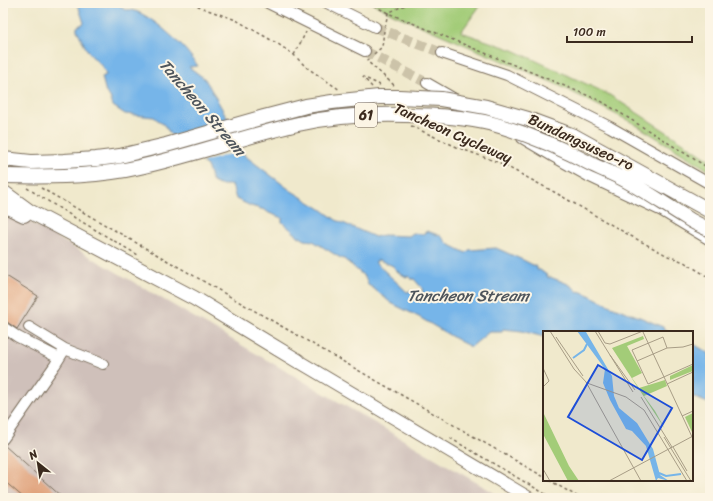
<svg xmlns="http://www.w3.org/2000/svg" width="713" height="501" font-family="Sriracha,sans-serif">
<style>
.industrial{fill:#cfc0ba}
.green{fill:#a3cc78;stroke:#6f7b4b}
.water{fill:#76b5e9;stroke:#587084;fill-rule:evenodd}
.pier{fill:#f0e9cc}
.building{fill:#e0a27c}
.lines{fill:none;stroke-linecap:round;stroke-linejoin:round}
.minor-tunnel{stroke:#ccc3a9;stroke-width:10;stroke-dasharray:10 5;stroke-linecap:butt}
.minor-casing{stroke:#7a6d5b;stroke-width:12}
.major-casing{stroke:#7a6d5b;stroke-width:14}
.highway-casing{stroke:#7a6d5b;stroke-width:16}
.path{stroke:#7a6d5b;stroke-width:1.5;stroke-dasharray:3 3;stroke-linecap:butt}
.minor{stroke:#fff;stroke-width:10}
.major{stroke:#fff;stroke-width:12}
.highway{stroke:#fff;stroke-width:14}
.highway-bridge-casing{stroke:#7a6d5b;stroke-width:16;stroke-linecap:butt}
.highway-bridge{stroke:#fff;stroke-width:14}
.labels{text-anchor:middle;stroke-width:4;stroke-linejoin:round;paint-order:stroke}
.shield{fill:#fcf5e5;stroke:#75675a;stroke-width:1}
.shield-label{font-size:14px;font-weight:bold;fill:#3b2a1e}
.street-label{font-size:15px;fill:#3b2a1e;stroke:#fcf5e5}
.water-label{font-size:16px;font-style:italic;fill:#4d545b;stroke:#fcf5e5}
.inset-river{fill:none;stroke:#76b5e9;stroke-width:2}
.inset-road{fill:none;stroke:#a89d86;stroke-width:1}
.view{fill:#1d4ed8;fill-opacity:0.15;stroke:#1d4ed8;stroke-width:2}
.inset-edge{fill:none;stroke:#3b2a1e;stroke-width:2}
</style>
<rect width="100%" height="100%" fill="#fcf5e5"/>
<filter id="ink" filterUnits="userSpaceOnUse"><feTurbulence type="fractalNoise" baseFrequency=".025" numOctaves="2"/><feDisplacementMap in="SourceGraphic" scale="8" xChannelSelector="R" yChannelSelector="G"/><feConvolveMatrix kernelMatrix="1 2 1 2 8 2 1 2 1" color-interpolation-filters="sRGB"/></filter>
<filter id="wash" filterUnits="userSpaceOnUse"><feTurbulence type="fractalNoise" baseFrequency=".012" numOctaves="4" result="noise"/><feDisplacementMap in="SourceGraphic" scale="16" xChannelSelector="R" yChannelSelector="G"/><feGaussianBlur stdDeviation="0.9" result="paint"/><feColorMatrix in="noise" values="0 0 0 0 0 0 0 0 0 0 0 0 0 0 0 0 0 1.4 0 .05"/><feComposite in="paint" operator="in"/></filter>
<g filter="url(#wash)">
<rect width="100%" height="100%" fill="#f0e9cc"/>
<path class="industrial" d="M3 208 12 211 503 498H3Z"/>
<path class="green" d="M372 3H482L461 32 513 50 608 94 710 160V171L633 123 556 84 393 14Z"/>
<path class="water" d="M75 3H117L125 10C140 6 171 35 182 46 188 52 193 59 198 66L189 67 205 79 228 119 244 155 290 190 321 209 336 220 375 237 383 235 409 236 413 233 423 234 427 231 441 236 448 244 466 253 469 250 496 248 523 260 537 267V270H540L548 276V278L550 277C559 281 571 283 578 292L579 291 589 295 611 306 642 318 663 327 664 330 671 332H544V337L522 331 503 329 502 332H489L471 347 461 342 419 317 391 303 373 288 368 285 365 277 357 270 344 259 339 257 313 241 305 240 298 236 282 222V218L269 213 265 210 251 206 236 199 232 185H219L213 182 207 166 172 136 164 125 154 117 125 114 113 106 110 97 106 93 102 77 106 75C104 65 94 60 89 53 84 46 81 37 77 30V27L84 23 79 8ZM379 260 393 266 398 272 406 277 408 276 411 279H414L422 288 423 293 419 294 410 291 407 292 375 262Z
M692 343 710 354V404L696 398 692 396Z"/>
<path class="pier" d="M231 120 244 150 200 163 170 137Z"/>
<g id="blocks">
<path class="building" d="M3 274 38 296 17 329 7 322 3 321Z
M3 445H4L63 498H24L3 480Z"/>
</g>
</g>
<g filter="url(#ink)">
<use href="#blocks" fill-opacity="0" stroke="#7a6d5b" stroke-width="1"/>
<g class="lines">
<path class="minor-tunnel" d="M375 27 442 53
M365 51 427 83"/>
<defs>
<path id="minor" d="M268 3 365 51
M327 3 375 27
M442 53 507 75 610 127 710 184
M427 83 493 121
M522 138 554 157 588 176 662 211 710 240
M3 327 18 337 59 358
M29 327 65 349
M3 439 55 365 65 349 103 364"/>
<path id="major" d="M298 361 529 498"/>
<path id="highway" d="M3 192 29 211 194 298 298 361
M3 205 24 215"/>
</defs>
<use href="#minor" class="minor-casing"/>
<use href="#major" class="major-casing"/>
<use href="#highway" class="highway-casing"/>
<path class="path" d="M192 3 205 9 236 20 278 44 294 55 306 67 340 90
M369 3 388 13 601 101 710 169
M385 27 388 13 409 3
M374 54 382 47 384 31
M294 55 306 32
M369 59 367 61 395 86
M372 87 363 77 380 85
M411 126 459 148 500 163 556 193 629 235 668 256 684 262 710 278
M27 188 72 216 138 255
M41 188 544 477
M450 438 552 498
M549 480 580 498"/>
<use href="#minor" class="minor"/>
<use href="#major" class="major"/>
<use href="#highway" class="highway"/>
<defs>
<path id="highway-bridge" d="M3 159 31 162 64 161 96 159 120 156 166 145 264 117 306 106 332 102 379 97H399L441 99 486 107 528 119 574 136 710 211
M3 176C45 177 84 177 125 170 184 159 240 137 298 124 333 116 369 114 405 115 434 115 465 117 493 124 529 134 561 148 593 165 604 170 616 175 627 181 647 192 667 206 687 218 694 223 702 226 710 230"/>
</defs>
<use href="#highway-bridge" class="highway-bridge-casing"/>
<use href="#highway-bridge" class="highway-bridge"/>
</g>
</g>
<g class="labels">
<rect class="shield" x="355" y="103" width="22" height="24" rx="3"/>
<g class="shield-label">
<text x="366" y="120">61</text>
</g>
<g class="street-label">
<text transform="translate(453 133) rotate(24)" y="5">Tancheon Cycleway</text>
<text transform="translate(581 142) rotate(25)" y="5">Bundangsuseo-ro</text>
</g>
<g class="water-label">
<text transform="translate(203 107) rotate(49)" y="6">Tancheon Stream</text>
<text x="468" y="301">Tancheon Stream</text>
</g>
</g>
<g transform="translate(543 331)">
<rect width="150" height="150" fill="#f0e9cc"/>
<path d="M100 5 101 8 84 15 99 42 89 47 96 57 122 49 124 55 101 65 112 80 122 98 69 17ZM150 34V40L127 49V45ZM0 81 26 135 36 150H25L0 103ZM150 82V101H149L142 86Z" fill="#a3cc78"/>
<path d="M34 0 43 1 69 45 71 65 76 77 94 92 110 118 117 144 126 150 115 147 113 150 103 115 89 100 83 98 67 69 60 52 62 38Z" fill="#76b5e9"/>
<path class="inset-river" d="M30 27 41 19 44 13M116 142 123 145 138 143"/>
<path class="inset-road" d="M7 0 31 38 44 52 83 66 101 79 144 150M52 0 90 61M55 0 62 12 67 13 100 0M100 1 150 108M13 6 40 45M124 17 120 6 89 19 105 53 150 33M67 24 92 59M94 30 124 17 140 16 150 13M0 37 6 50 0 56M43 51 64 89M124 53 150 41M98 66 129 116M139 85 150 80M64 89 98 150M121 106 148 150M130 116 144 140M0 138 7 150M66 150 150 105"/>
<path class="view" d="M55 34 129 77 99 129 25 86Z"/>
<rect width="150" height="150" class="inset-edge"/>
</g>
<rect width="713" height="501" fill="none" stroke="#fcf5e5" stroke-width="16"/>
<g transform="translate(38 463) rotate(330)" stroke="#fcf5e5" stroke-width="3" paint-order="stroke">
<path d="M0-3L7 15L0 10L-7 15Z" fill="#3b2a1e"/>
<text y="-6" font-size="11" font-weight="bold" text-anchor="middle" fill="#3b2a1e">N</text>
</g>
<path d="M567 36v6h125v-6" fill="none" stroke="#3b2a1e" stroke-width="2"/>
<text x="573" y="36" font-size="12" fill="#3b2a1e" stroke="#fcf5e5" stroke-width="3" paint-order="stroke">100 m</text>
</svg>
